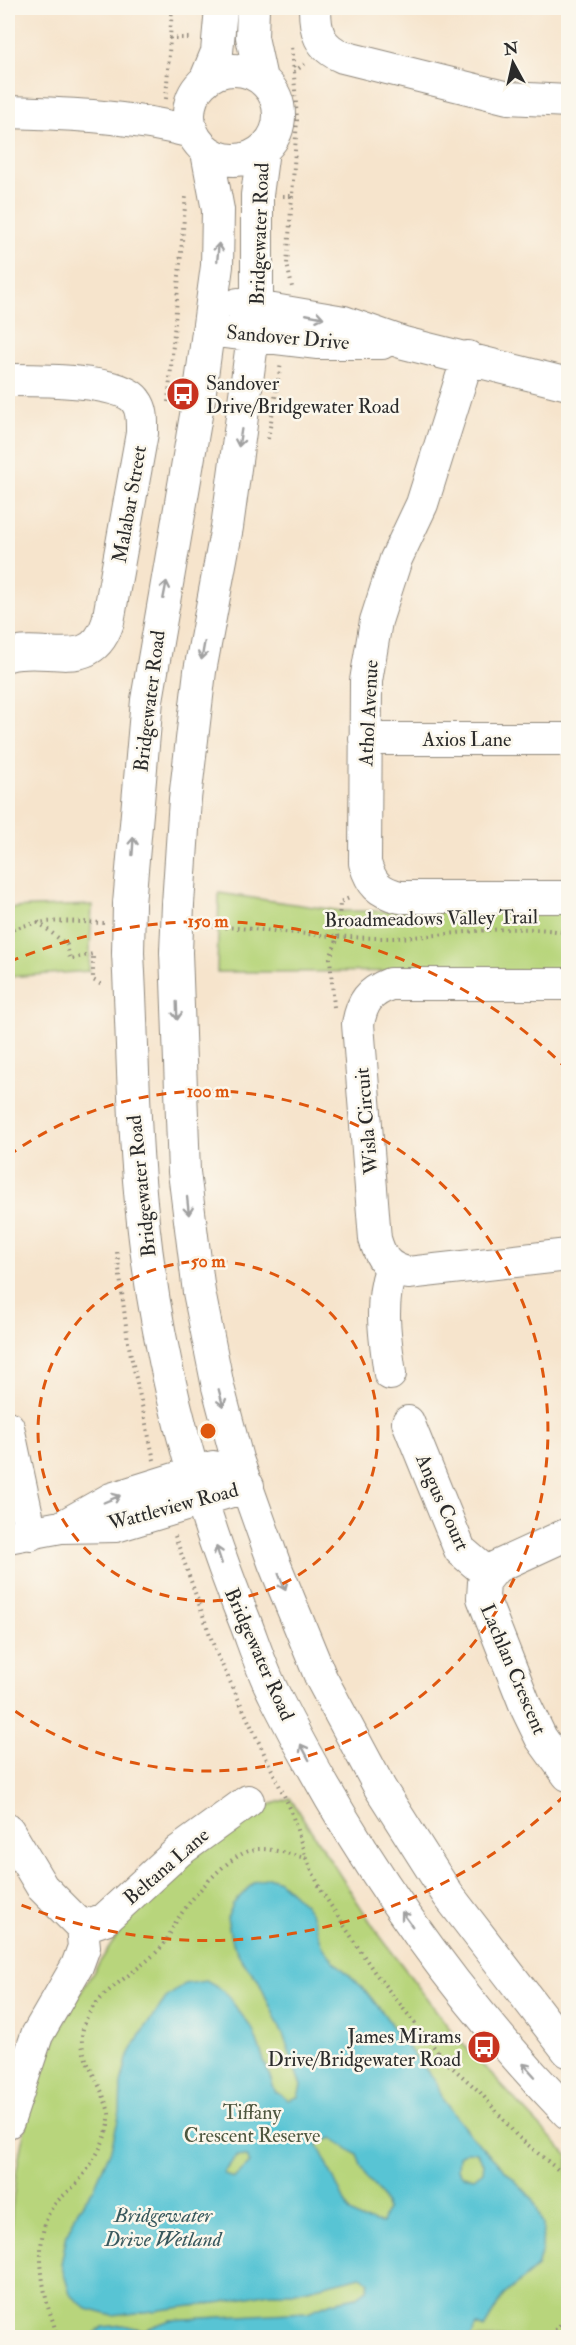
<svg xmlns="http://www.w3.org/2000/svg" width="576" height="2345" font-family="'IM FELL Double Pica',serif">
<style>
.green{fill:#b8d57c;stroke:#728054;stroke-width:1.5}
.water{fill:#59c4d4;stroke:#427880;stroke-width:1.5;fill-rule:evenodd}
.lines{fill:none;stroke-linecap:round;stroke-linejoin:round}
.minor-casing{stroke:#90887c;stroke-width:34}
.path{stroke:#90887c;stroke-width:4;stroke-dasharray:1.5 4.5;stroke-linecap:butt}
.minor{stroke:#fff;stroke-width:32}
.minor-bridge-casing{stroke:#90887c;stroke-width:34;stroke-linecap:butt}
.minor-bridge{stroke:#fff;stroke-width:32}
.oneway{stroke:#a0a0a0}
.ring{fill:none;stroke:#df570e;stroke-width:3;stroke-dasharray:10 8}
.labels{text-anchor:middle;stroke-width:5;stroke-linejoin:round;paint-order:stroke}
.street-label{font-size:20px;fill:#2b2b2b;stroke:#fbf7ec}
.poi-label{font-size:20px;fill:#2b2b2b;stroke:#fbf7ec;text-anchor:start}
.park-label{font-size:20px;fill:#4e563f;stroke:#fbf7ec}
.water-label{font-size:21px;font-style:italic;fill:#39595e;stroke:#fbf7ec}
.centre{fill:#df570e;stroke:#fbf7ec;stroke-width:3}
.ring-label{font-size:18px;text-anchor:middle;font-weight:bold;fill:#df570e;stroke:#fbf7ec;stroke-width:5;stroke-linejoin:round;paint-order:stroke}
</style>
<rect width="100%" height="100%" fill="#fbf7ec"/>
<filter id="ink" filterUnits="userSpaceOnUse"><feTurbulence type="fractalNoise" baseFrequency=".0167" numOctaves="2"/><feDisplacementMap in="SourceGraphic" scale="12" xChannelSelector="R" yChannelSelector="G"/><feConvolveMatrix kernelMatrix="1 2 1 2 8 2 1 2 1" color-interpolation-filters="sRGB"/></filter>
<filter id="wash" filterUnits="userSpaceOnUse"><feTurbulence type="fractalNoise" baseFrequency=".008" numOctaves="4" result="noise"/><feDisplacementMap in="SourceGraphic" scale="24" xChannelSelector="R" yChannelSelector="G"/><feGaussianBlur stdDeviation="1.35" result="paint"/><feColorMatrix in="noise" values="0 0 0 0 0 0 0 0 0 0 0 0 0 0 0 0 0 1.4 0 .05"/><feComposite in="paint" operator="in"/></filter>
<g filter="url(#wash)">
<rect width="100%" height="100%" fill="#f6e4cc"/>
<path class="green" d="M219 893 342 911H568V971L217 972Z
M92 905 89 971 8 977V908Z
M290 1798 377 1932 456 2037 568 2156V2329L561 2338H8C7 2234 11 2129 58 2034 75 1999 97 1966 119 1933L120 1922 170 1874 258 1809Z"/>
<path class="water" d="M268 1877 279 1881 304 1904 312 1915 323 1947 333 1960 364 1989 384 2014 400 2038 437 2083 443 2100 471 2136 534 2200 543 2225 542 2249 537 2267 503 2296 484 2328 477 2325 471 2337H90L103 2327 123 2325 144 2330 170 2320 308 2312 332 2302 356 2297 367 2289 369 2282 361 2276 292 2293H269L223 2302 113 2316 87 2309 70 2294 61 2264 67 2234 78 2210 94 2188 111 2149 120 2112 121 2084 127 2059 140 2035 166 1998 185 1984 206 1981 224 1991 253 2030 275 2091 288 2100 298 2097 301 2086 284 2037 258 1980 241 1959 231 1939 227 1918 233 1904 254 1882ZM333 2138 357 2155 366 2178 381 2194 387 2210 382 2223 362 2220 350 2213 317 2143ZM468 2151 477 2152 484 2163 483 2171 474 2178 463 2176 458 2169 459 2156ZM237 2156 246 2157 250 2163 233 2179 223 2173Z"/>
</g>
<g filter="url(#ink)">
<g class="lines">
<defs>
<path id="minor" d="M253 8 252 37 261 79
M315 8C315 32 319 47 343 57L508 98 568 101
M189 115a45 45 0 1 1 90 0a45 45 0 1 1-90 0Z
M205 81 217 52 221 8
M8 112C70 114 131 116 192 132
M238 304 344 322 404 343 568 384
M208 330 318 343H382
M468 357 422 504 396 559 376 621 366 681 365 863C371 884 379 892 400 897H568
M8 380C33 380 122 379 136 401 143 410 142 421 142 433L108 622C91 674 49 644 8 655
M365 739H568
M129 904 147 700 199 398 217 266 218 210 207 152
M178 904 185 799 200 671 227 527 257 307V195L263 150
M176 952 184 1172 199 1292 218 1387 237 1459 274 1563 321 1678 380 1788 448 1895 568 2051
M128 953C133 1043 133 1132 143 1222 158 1360 194 1496 246 1624 255 1648 263 1673 275 1696 352 1849 449 1990 568 2113
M568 984H390C369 992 362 1002 358 1024L375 1239C381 1259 387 1268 408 1273L568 1255
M390 1374C385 1337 379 1305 391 1269
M408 1422 460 1550 488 1574
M8 1427 31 1534
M65 1525 111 1499 213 1467
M568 1534 496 1567 484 1582 483 1598 526 1707 541 1738 568 1775
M8 1537 61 1527 116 1526 248 1486
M8 1830 42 1887 82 1927 84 1947 77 1966 37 2035 8 2122
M82 1927 105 1919 179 1851 248 1801"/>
</defs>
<use href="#minor" class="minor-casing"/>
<path class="path" d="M169 38H193
M294 72 307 62
M166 99 172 8
M283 196H292L297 120 292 45
M292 196 287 264 292 287
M168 402 186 195
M268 439 281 363
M38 922 67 945 70 959 93 954V980L104 986
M201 926C263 928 323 938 385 938 446 938 508 921 568 933
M8 932C37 917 72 922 104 923
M334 1007 330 958 338 937 340 902 352 897
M117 1252 128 1342 154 1460
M175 1536 216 1652 290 1808 306 1858 322 1892 375 1973 446 2062 480 2092 517 2136 568 2178
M56 2338C56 2327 51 2317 48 2307 41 2278 36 2241 49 2213 56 2199 67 2194 77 2183 91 2166 107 2141 109 2119 110 2113 107 2106 105 2101 97 2074 75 2055 84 2025 93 1992 142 1971 163 1945 170 1936 173 1925 179 1917 193 1896 227 1856 252 1850 268 1846 290 1855 306 1858
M546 2338 557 2328 568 2314"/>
<use href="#minor" class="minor"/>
<defs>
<path id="minor-bridge" d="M176 952 178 904
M128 953 129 904"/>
</defs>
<use href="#minor-bridge" class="minor-bridge-casing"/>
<use href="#minor-bridge" class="minor-bridge"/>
</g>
<defs><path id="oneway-shaft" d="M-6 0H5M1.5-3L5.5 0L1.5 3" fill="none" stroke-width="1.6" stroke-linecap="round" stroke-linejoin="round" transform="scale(1.5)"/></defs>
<g class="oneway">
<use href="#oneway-shaft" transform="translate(218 252) rotate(-85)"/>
<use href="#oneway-shaft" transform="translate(315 316) rotate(11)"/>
<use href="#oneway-shaft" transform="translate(240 438) rotate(99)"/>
<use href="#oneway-shaft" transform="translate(165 590) rotate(-79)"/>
<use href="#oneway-shaft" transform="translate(203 651) rotate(100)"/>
<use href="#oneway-shaft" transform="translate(133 846) rotate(-86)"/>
<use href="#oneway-shaft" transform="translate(177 1011) rotate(88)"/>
<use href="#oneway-shaft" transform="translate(188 1206) rotate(84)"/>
<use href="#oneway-shaft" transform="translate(221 1398) rotate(75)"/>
<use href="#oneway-shaft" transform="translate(112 1499) rotate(-23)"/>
<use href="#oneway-shaft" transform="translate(219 1555) rotate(-108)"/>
<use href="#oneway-shaft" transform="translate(282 1582) rotate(68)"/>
<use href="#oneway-shaft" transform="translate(305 1752) rotate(-118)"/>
<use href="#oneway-shaft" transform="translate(407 1919) rotate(-126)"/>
<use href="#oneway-shaft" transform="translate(529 2070) rotate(-132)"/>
</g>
</g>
<g class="ring">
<circle cx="208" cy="1431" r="170"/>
<path d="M8 1156A340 340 0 1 1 8 1706"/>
<path d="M565 1795A510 510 0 0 1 9 1900M9 962A510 510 0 0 1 565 1067"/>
</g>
<defs>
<symbol id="bus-disc" viewBox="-11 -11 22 22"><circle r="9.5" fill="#c8321e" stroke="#fbf7ec"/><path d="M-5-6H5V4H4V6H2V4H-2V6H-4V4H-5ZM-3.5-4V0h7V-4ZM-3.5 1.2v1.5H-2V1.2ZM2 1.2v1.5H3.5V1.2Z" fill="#fff"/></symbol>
</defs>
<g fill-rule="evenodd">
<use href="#bus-disc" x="164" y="375" width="38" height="38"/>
<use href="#bus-disc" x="465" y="2028" width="38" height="38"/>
</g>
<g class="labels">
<g class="street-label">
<text transform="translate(259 234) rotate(-88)" y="7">Bridgewater Road</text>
<text transform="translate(288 337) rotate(5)" y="7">Sandover Drive</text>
<text transform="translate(129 504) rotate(-80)" y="7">Malabar Street</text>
<text transform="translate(149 701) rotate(-83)" y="7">Bridgewater Road</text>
<text transform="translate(368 713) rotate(-87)" y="7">Athol Avenue</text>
<text x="467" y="746">Axios Lane</text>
<text transform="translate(431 918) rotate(-1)" y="7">Broadmeadows Valley Trail</text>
<text transform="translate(366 1121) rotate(-95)" y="7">Wisla Circuit</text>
<text transform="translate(141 1186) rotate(-96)" y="7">Bridgewater Road</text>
<text transform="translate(443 1502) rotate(66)" y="7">Angus Court</text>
<text transform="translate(173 1506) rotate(-15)" y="7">Wattleview Road</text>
<text transform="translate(260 1654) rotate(66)" y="7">Bridgewater Road</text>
<text transform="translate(514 1669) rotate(67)" y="7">Lachlan Crescent</text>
<text transform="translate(166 1866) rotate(-41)" y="7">Beltana Lane</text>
</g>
<g class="poi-label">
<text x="206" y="390">Sandover<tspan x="206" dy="23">Drive/Bridgewater Road</tspan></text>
<text x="461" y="2043" text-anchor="end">James Mirams<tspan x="461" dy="23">Drive/Bridgewater Road</tspan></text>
</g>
<g class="park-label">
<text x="252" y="2119">Tiffany<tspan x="252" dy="23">Crescent Reserve</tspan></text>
</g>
<g class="water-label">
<text x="163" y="2222">Bridgewater<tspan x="163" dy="24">Drive Wetland</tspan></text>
</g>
</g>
<circle cx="208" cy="1431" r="9" class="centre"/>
<g class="ring-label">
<text x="208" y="927">150 m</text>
<text x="208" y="1097">100 m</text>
<text x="208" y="1267">50 m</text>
</g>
<rect width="576" height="2345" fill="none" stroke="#fbf7ec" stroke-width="30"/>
<g transform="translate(513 63) rotate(352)" stroke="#fbf7ec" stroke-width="4.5" paint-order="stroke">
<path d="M0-4.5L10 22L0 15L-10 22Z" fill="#2b2b2b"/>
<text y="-9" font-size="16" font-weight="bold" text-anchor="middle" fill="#2b2b2b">N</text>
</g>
</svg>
